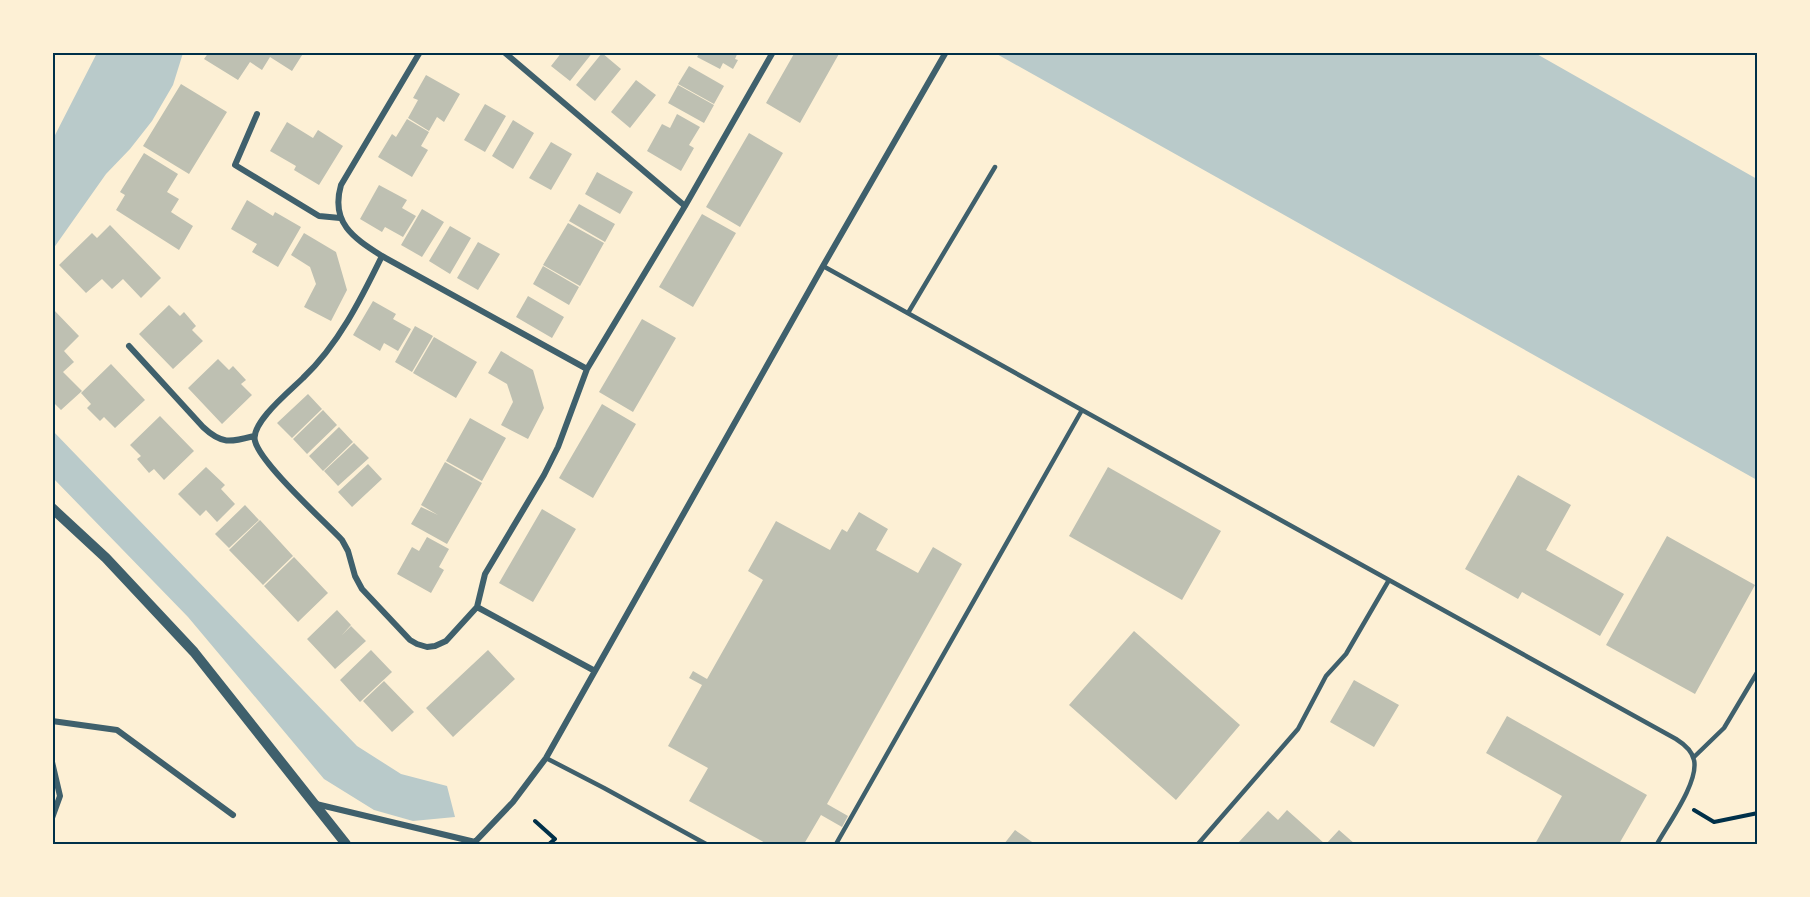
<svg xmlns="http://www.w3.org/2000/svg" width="1810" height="897" font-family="'PT Sans Narrow',sans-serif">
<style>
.green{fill:#b9caca}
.building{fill:#bec0b2}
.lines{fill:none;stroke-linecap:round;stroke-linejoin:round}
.path{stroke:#003049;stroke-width:4}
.service{stroke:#3f606c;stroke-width:4.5}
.minor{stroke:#3f606c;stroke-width:6}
.tertiary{stroke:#3f606c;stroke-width:10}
.neatline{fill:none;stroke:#003049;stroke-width:2}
</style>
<rect width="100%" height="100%" fill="#fdf0d5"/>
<path class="green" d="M97 53H183L173 85 152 121 130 149 106 174 53 249V139Z
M995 53H1535L1757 179V480Z
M52 430 357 746 401 774 447 786 455 817 413 821 374 810 324 779 188 617 53 478Z"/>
<path class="building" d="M209 52H304L292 71 270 57 262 70 250 62 238 80 204 59Z
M562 52H593L570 81 551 66Z
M700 52H738L735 59 738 60 733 69 723 63 720 69 697 57Z
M795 52H840L800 123 766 103Z
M602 53 621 69 595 101 576 85Z
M689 66 724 86 714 104 678 84Z
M426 75 460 94 444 122 437 117 429 131 408 118 418 100 413 98Z
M636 80 656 95 630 128 611 112Z
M181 84 227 112 189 174 143 146Z
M678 85 714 105 704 123 668 103Z
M485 104 506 116 485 152 464 140Z
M677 114 700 127 689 145 694 148 681 171 647 151 662 124 670 128Z
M407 119 429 132 421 146 428 150 412 177 378 157 392 134 396 137Z
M513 120 534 133 513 169 492 156Z
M287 122 313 138 318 130 343 146 319 185 294 170 296 166 270 151Z
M749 133 783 153 740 227 706 207Z
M551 142 572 154 551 190 529 178Z
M144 153 178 174 167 192 179 199 171 212 193 226 179 250 116 210 125 195 120 192Z
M597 172 633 192 620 214 585 194Z
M379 185 407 200 402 208 416 216 403 237 385 227 382 232 360 219Z
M247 200 273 216 275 212 301 227 278 267 252 252 257 244 231 229Z
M579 204 615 224 605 242 569 221Z
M422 209 444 222 422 257 401 245Z
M702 214 736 233 693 307 659 287Z
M568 223 604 243 580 286 543 265Z
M110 225 161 278 141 298 123 279 112 289 102 279 86 293 59 265 92 233 97 238Z
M450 226 471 238 450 274 429 261Z
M304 233 336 252 347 290 331 321 304 307 316 284 310 267 291 255Z
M478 242 500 254 478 290 457 278Z
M543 266 579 287 569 305 533 284Z
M528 296 564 317 552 338 516 317Z
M373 301 396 314 393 319 411 329 398 351 384 343 380 351 353 335Z
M169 305 180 316 184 312 196 326 192 330 203 341 173 369 139 334Z
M52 308 79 336 64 351 74 362 63 372 82 391 61 410 52 401Z
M642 319 676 338 633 412 599 392Z
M415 326 433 336 412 372 395 362Z
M434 337 477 362 456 398 413 373Z
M501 351 533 370 544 408 528 439 501 425 513 402 507 384 488 373Z
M218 359 229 370 233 366 246 380 241 384 252 395 222 424 188 388Z
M111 364 145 400 115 428 104 417 100 421 87 408 91 404 81 393Z
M308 394 322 409 292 438 277 423Z
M602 404 636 424 593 498 559 478Z
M323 410 337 425 307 454 293 439Z
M160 416 194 451 164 480 154 469 149 473 137 459 141 456 130 445Z
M470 418 506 438 482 481 446 461Z
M339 427 353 442 323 471 309 456Z
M354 443 369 458 338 486 324 471Z
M445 462 482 483 447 544 411 524 421 507 438 515 421 505Z
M368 464 382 479 352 507 338 492Z
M206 467 225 485 221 489 235 504 217 522 206 510 200 516 178 494Z
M1108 467 1221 531 1182 600 1069 536Z
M1518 475 1571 505 1546 550 1624 594 1600 636 1522 592 1518 599 1465 569Z
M245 505 259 520 229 548 215 534Z
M542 509 576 529 533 602 499 583Z
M859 512 888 529 876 550 918 573 933 547 962 564 827 804 848 816 842 827 821 815 804 844H767L689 801 708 768 668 746 702 685 689 678 693 671 707 679 763 580 748 571 776 521 830 550 842 529 847 532Z
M260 520 293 556 263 585 229 550Z
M1667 536 1755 585 1695 694 1606 645Z
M427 537 449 549 439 567 444 570 431 593 397 574 412 547 419 551Z
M294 557 328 593 298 622 264 586Z
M337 610 351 625 342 635 351 626 366 641 335 669 307 639Z
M1134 631 1240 725 1176 800 1069 705Z
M371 650 392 672 360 702 340 680Z
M488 650 515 679 453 737 426 708Z
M1354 680 1399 705 1374 747 1330 722Z
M384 681 414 712 392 732 363 701Z
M1507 716 1647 795 1619 844H1535L1562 796 1486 753Z
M1287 810 1325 844H1237L1268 811 1278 820Z
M1015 830 1035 844H1004Z
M1339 830 1355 844H1326Z"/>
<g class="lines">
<path class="path" d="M1694 810 1714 822 1758 813
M535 821 555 839 549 844"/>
<path class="service" d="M823 266 1082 410 836 844
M908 313 995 167
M1082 410 1676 739C1684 744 1692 750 1694 760 1699 782 1668 824 1657 844
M1694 757 1724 728 1758 671
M546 758 604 788 706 844
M1198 844 1298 729 1326 676 1346 654 1389 580"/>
<path class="minor" d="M420 52 341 185C330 223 354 238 382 256L587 369
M504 52 685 206
M257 114 235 165 319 216 340 218
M382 256C361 299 338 345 303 378 291 390 250 423 255 441 260 463 324 521 342 540L348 551 355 576 362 589 410 640 417 644 427 647 435 646 446 641 477 607
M129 346 203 427C222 445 231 442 254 436
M595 671 477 607 485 574 544 475 558 447 587 369 685 206 773 52
M52 721 117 730 233 815
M52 762 60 796 52 818
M316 804 475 842
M473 844 513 802 546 758 823 266 946 52"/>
<path class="tertiary" d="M52 508 106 558 194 652 346 844"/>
</g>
<rect width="1810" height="897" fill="none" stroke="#fdf0d5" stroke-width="108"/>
<rect x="54" y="54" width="1702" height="789" class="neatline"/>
</svg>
